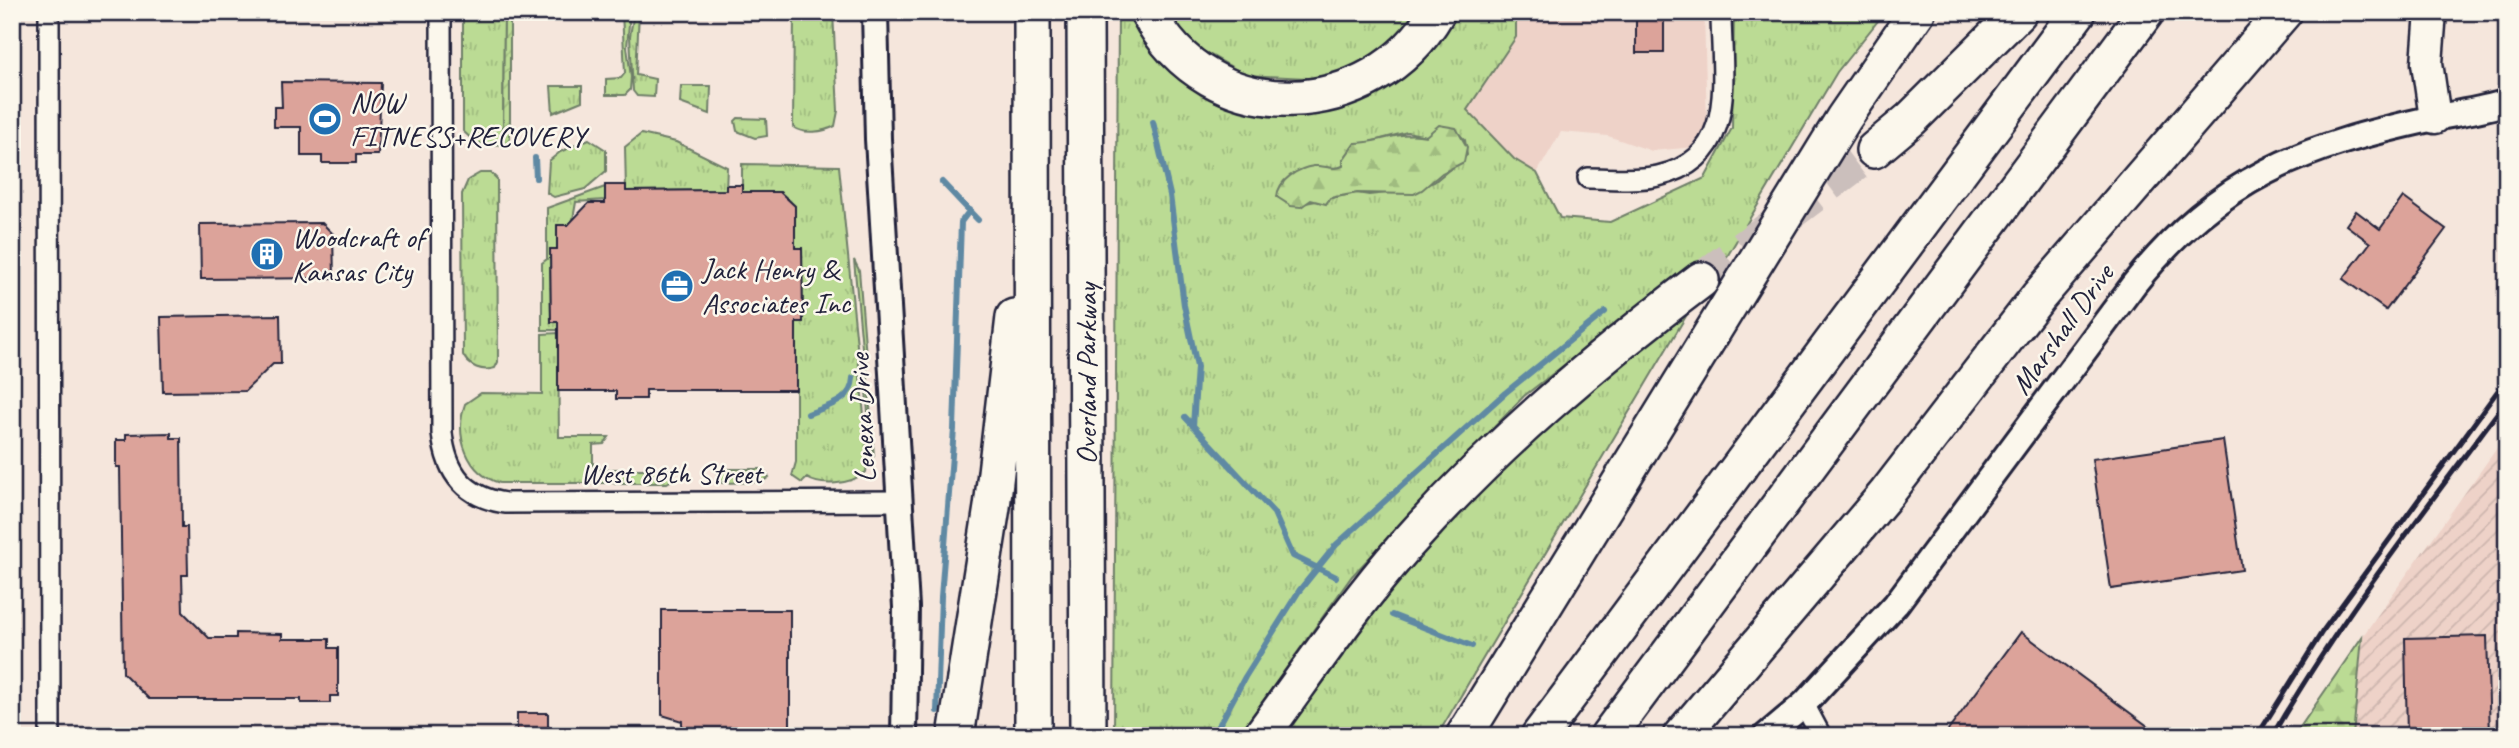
<svg xmlns="http://www.w3.org/2000/svg" width="2519" height="748" font-family="Caveat,sans-serif">
<style>
.built{fill:#eed2c8}
.industrial{fill:url(#industrial-furrows)}
.grass{fill:url(#grass-tufts);stroke:#6e7e68;stroke-width:2;fill-rule:evenodd}
.forest{fill:url(#forest-firs);stroke:#6e7e68;stroke-width:2}
.garden{fill:url(#garden-furrows);stroke:#6e7e68;stroke-width:2}
.lines{fill:none;stroke-linecap:round;stroke-linejoin:round}
.stream{stroke:#5f89a3;stroke-width:6}
.building{fill:#dca39a;stroke:#22223b;stroke-width:2}
.motorway-tunnel{stroke:#cbbfbc;stroke-width:35;stroke-dasharray:35 18;stroke-linecap:butt}
.minor-casing{stroke:#22223b;stroke-width:24}
.tertiary-casing{stroke:#22223b;stroke-width:30}
.primary-casing{stroke:#22223b;stroke-width:35}
.motorway-casing{stroke:#22223b;stroke-width:40}
.minor{stroke:#fbf7ec;stroke-width:19}
.tertiary{stroke:#fbf7ec;stroke-width:24}
.primary{stroke:#fbf7ec;stroke-width:30}
.motorway{stroke:#fbf7ec;stroke-width:35}
.rail{stroke:#22223b;stroke-width:5}
.labels{text-anchor:middle;stroke-width:5;stroke-linejoin:round;paint-order:stroke}
.poi-label{font-size:30px;fill:#22223b;stroke:#fbf7ec;text-anchor:start}
.street-label{font-size:30px;fill:#22223b;stroke:#fbf7ec}
</style>
<defs>
<pattern id="industrial-furrows" width="10" height="10" patternUnits="userSpaceOnUse" patternTransform="scale(1.75)"><rect width="10" height="10" fill="#eed2c8"/><path d="M-1 1l2-2M0 10L10 0M9 11l2-2" fill="none" stroke="#ccb4ad"/></pattern>
<pattern id="grass-tufts" width="24" height="20" patternUnits="userSpaceOnUse" patternTransform="scale(1.75)"><rect width="24" height="20" fill="#bbdb94"/><path d="M3 7l-1-3M5 7V3M7 7l1-3M15 17l-1-3M17 17v-4M19 17l1-3" fill="none" stroke="#a0bc80"/></pattern>
<pattern id="forest-firs" width="22" height="20" patternUnits="userSpaceOnUse" patternTransform="scale(1.75)"><rect width="22" height="20" fill="#bbdb94"/><path d="M5 1l3.5 6h-7zM16 11l3.5 6h-7z" fill="#a0bc80"/></pattern>
<pattern id="garden-furrows" width="10" height="10" patternUnits="userSpaceOnUse" patternTransform="scale(1.75)"><rect width="10" height="10" fill="#bbdb94"/><path d="M-1 1l2-2M0 10L10 0M9 11l2-2" fill="none" stroke="#a0bc80"/></pattern>
</defs>
<rect width="100%" height="100%" fill="#f5e6dc"/>
<filter id="ink" filterUnits="userSpaceOnUse"><feTurbulence type="fractalNoise" baseFrequency=".0143" numOctaves="2"/><feDisplacementMap in="SourceGraphic" scale="14" xChannelSelector="R" yChannelSelector="G"/><feConvolveMatrix kernelMatrix="1 2 1 2 8 2 1 2 1" color-interpolation-filters="sRGB"/></filter>
<g filter="url(#ink)">
<path class="built" d="M1516 12H1704L1707 125 1695 147 1652 151 1608 136 1561 132 1537 173 1514 159 1467 110 1516 37Z"/>
<path class="industrial" d="M2507 434V736H2353L2362 637Z"/>
<path class="grass" d="M463 12H504L503 145 476 143 463 131Z
M622 12H630L627 47 631 77 630 90 625 95H606V79L621 78 625 73Z
M634 12H639L636 75 655 79 654 97 637 96 633 91 630 36Z
M794 12H833L838 111 835 126C824 132 804 135 793 127Z
M1118 12H1136L1294 112 1354 103 1398 77 1451 12H1516V37L1467 110 1514 159 1537 173 1560 218 1610 222 1705 178 1732 128 1734 12H1885L1837 72 1722 265 1691 267 1524 396 1352 576 1238 736H1114ZM1407 132 1426 136 1460 135 1465 140 1467 155 1434 182 1405 191 1369 195 1357 193 1291 206 1287 201 1315 166 1337 169 1343 166V160L1355 143H1366Z
M1172 12H1419L1393 49 1327 79 1246 75 1186 41Z
M551 86H582V101L553 113Z
M681 86H711L710 114 680 103Z
M738 118 766 119 767 136 755 138 737 131 735 121Z
M641 134 676 142 727 167 726 190 626 191 625 147Z
M589 139 606 150V171L585 189 554 197 547 193 549 161 560 152Z
M742 164 839 166 868 455 866 472C850 485 821 487 807 478L802 483 792 476 796 462V322H803L802 248H795V206L780 192H742Z
M480 173H491L497 179 498 362 495 368C482 372 469 367 463 355L462 194 468 180Z
M605 187V200L576 202 572 225H557V249H550L551 322H558V330H542V263L547 259V208Z
M854 260 859 270 874 456H872Z
M1692 306 1437 736H1277L1345 638 1468 495Z
M558 333 559 437H609L604 444 593 445V469H668L673 474 672 480 667 483H500C467 474 454 436 465 404L481 393 542 394V334Z
M723 469H763L769 477 762 482 722 483 717 475Z"/>
<path class="forest" d="M1439 125 1456 128 1467 147 1464 162 1442 173 1422 190 1414 194 1357 193 1330 198 1326 204 1311 200 1301 207 1291 206 1277 197C1278 180 1298 168 1314 166 1325 165 1333 171 1343 166V160L1355 143C1379 143 1400 130 1426 136Z
M2362 637 2353 736H2294Z"/>
<path class="garden" d="M504 12H510V143L503 145Z"/>
<g class="lines">
<path class="stream" d="M1153 122 1170 195 1184 305 1197 367 1193 426
M535 158 536 178
M942 182 978 220
M808 414C827 406 852 402 853 378
M1185 417 1274 513 1293 556 1336 577
M1392 615 1472 646
M937 711 941 597 954 429 961 222 970 210
M1215 733 1245 677 1299 591 1336 545 1505 393 1605 312"/>
</g>
<path class="building" d="M1636 12H1664V53H1636Z
M281 82 381 83 378 155H356V163H322V156H301V127H274V107H282Z
M605 185H626V191L726 190V185H742V192H780L795 206V248H802L803 322H796V390H646V399H616V391H558V322H551L550 249H557V225H568L589 203H605Z
M2403 197 2446 229 2386 310 2343 279 2370 243 2346 225 2356 211 2380 229Z
M322 223 333 234 334 278 201 279 200 224Z
M280 315 281 364H273L245 391 163 392 161 317Z
M171 433V438H181L182 527H187L188 575H182L183 612 209 638H236V633L282 634V639H329V648H338V696H330V703H301V699H149L123 673 120 467H116V440H126V434Z
M2223 440 2242 570 2111 589 2092 459Z
M662 610H790V736H682V721L662 715Z
M2021 632 2149 727 2142 736H1944Z
M2487 636 2490 736H2407L2405 638Z
M517 713H548V736H517Z"/>
<g class="lines">
<path class="motorway-tunnel" d="M1701 280 1874 150"/>
<defs>
<path id="minor" d="M49 12 50 736
M441 12 442 433C446 473 465 497 505 503L899 501
M1588 178C1610 178 1637 181 1658 176 1740 158 1721 76 1721 12
M1804 704 1821 736"/>
<path id="tertiary" d="M875 12 878 139 906 607 904 736
M1766 736 1804 704 1896 604 2134 284C2221 176 2302 147 2434 118 2458 113 2483 110 2507 102"/>
<path id="primary" d="M2431 12 2427 63 2435 118"/>
<path id="motorway" d="M1032 12 1033 736
M1085 12 1088 736
M1148 12C1209 131 1373 123 1437 12
M1874 150 1911 119 2019 12
M956 736 992 507 1014 317
M1261 736C1308 672 1353 605 1405 546 1494 446 1594 361 1701 280
M1464 736 1844 118 1917 12
M1539 736 2078 12
M1608 736 2146 12
M1681 736 1887 493 2039 296 2284 12"/>
</defs>
<use href="#minor" class="minor-casing"/>
<use href="#tertiary" class="tertiary-casing"/>
<use href="#primary" class="primary-casing"/>
<use href="#motorway" class="motorway-casing"/>
<use href="#minor" class="minor"/>
<use href="#tertiary" class="tertiary"/>
<use href="#primary" class="primary"/>
<use href="#motorway" class="motorway"/>
<path class="rail" d="M2257 736 2322 632 2507 378
M2272 736C2340 618 2425 509 2507 400"/>
</g>
</g>
<defs>
<symbol id="stadium-disc" viewBox="-11 -11 22 22"><circle r="9.5" fill="#1f6fb2" stroke="#fbf7ec"/><path d="M0-5a6.5 5 0 1 0 0 10a6.5 5 0 1 0 0-10ZM-3.5-1.8h7v3.6h-7Z" fill="#fff"/></symbol>
<symbol id="building-disc" viewBox="-11 -11 22 22"><circle r="9.5" fill="#1f6fb2" stroke="#fbf7ec"/><path d="M-4-6H4V6H1V3H-1V6H-4ZM-2.5-4.3h1.7v1.8h-1.7ZM.8-4.3h1.7v1.8H.8ZM-2.5-1h1.7V.8h-1.7ZM.8-1h1.7V.8H.8Z" fill="#fff"/></symbol>
<symbol id="office-disc" viewBox="-11 -11 22 22"><circle r="9.5" fill="#1f6fb2" stroke="#fbf7ec"/><path d="M-6-3h4V-5.5h4V-3h4V5H-6ZM-1-4.5V-3h2v-1.5ZM-6 0V1H6V0Z" fill="#fff"/></symbol>
</defs>
<g fill-rule="evenodd">
<use href="#stadium-disc" x="306" y="100" width="38" height="38"/>
<use href="#building-disc" x="248" y="235" width="38" height="38"/>
<use href="#office-disc" x="658" y="267" width="38" height="38"/>
</g>
<g class="labels">
<g class="poi-label">
<text x="350" y="112">NOW<tspan x="350" dy="34">FITNESS+RECOVERY</tspan></text>
<text x="292" y="247">Woodcraft of<tspan x="292" dy="34">Kansas City</tspan></text>
<text x="702" y="279">Jack Henry &amp;<tspan x="702" dy="34">Associates Inc</tspan></text>
</g>
<g class="street-label">
<text transform="translate(2062 329) rotate(-54)" y="10">Marshall Drive</text>
<text transform="translate(1086 374) rotate(-90)" y="10">Overland Parkway</text>
<text transform="translate(862 418) rotate(-93)" y="10">Lenexa Drive</text>
<text x="671" y="483">West 86th Street</text>
</g>
</g>
<rect width="2519" height="748" fill="none" stroke="#fbf7ec" stroke-width="42"/>
<rect x="21" y="21" width="2477" height="706" fill="none" stroke="#22223b" stroke-width="2.5" filter="url(#ink)"/>
</svg>
